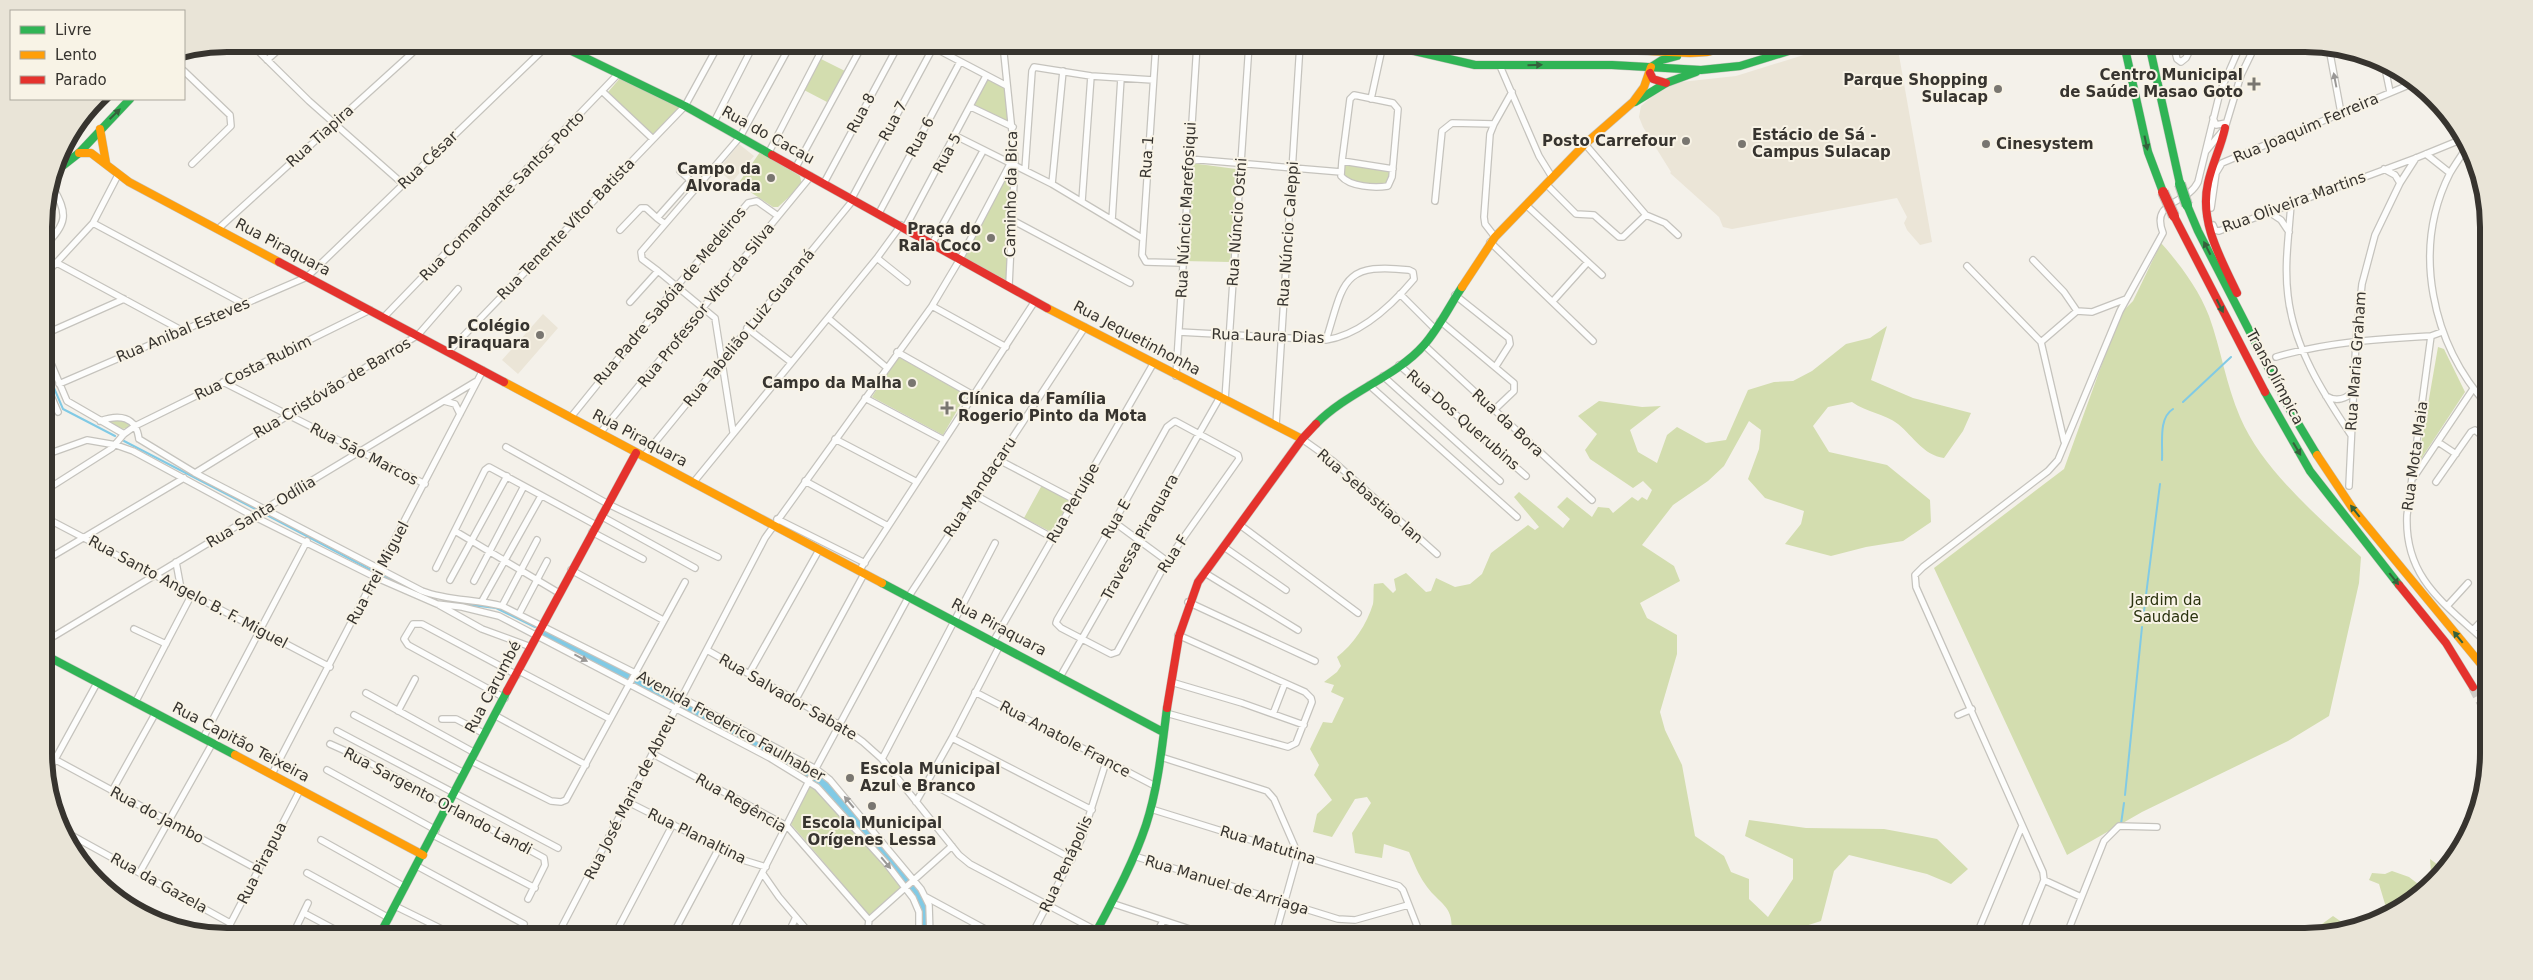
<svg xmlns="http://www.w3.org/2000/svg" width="2533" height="980" font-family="'DejaVu Sans',sans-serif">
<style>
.built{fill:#ebe5d7}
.green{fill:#d3ddaf}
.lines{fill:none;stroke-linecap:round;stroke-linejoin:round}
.stream{stroke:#81cae5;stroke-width:2}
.river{stroke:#81cae5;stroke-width:10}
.highway-tunnel{stroke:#cecbc5;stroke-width:10;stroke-dasharray:10 5;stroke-linecap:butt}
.street-casing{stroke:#c5c3bd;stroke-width:8}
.fast-casing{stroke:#c5c3bd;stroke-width:9}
.slow-casing{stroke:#c5c3bd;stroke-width:9}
.jam-casing{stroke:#c5c3bd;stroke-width:9}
.street{stroke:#fdfdfc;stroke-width:5.5}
.fast{stroke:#30b455;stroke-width:8}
.slow{stroke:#ff9f0a;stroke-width:8}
.jam{stroke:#e5322d;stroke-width:8}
.fast-bridge-casing{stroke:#c5c3bd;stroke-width:12;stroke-linecap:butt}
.jam-bridge-casing{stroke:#c5c3bd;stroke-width:12;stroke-linecap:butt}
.fast-bridge{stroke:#30b455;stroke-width:10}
.jam-bridge{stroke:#e5322d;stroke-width:10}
.oneway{fill:#35613c}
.oneway2{fill:#9a9896}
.poi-dot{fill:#797670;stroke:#f8f3e6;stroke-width:2}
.labels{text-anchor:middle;stroke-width:4;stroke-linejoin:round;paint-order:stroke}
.poi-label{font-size:15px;font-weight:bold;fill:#37342f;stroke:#f8f3e6;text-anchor:end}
.street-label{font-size:15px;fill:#37342f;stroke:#f8f3e6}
.park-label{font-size:15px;fill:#2b330f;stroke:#f8f3e6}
.rim{fill:none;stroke:#37342f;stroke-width:6}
</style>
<rect width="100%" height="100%" fill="#f4f1ea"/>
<path class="built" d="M1839 44H1897L1932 242 1920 245 1907 230 1904 223 1907 217 1897 198 1732 229 1723 227 1719 217 1670 173 1671 172 1643 127 1639 117 1641 106 1662 88 1681 82 1736 76Z
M739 144 754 156 732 182 718 170Z
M543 314 558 328 518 374 502 360Z"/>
<path class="green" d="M821 59 845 71 827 102 804 90Z
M621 77 681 107 652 135 608 92Z
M986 78 1006 89 1008 122 974 107Z
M760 152 800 176 802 185 778 207H773L738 184Z
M1191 163 1236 169 1238 174 1230 262 1183 261Z
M1343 163 1391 170 1390 181 1386 185H1373L1346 179 1342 172Z
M1013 168 1006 280 962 258 1008 170Z
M2161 243C2180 264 2199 290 2209 316 2221 349 2226 385 2240 417 2263 471 2319 517 2361 557L2359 583 2329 716 2288 741 2142 812 2067 855 1934 568 2064 469 2120 314 2133 301Z
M1887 326 1871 380 1913 398 1971 413 1963 431 1944 458C1923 455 1914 437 1898 424 1885 414 1866 412 1852 402L1828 407 1813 426 1829 452 1887 465 1930 500 1931 522 1903 541 1866 547 1831 556 1785 544 1801 524 1804 511 1765 498 1748 479 1759 449 1761 430 1749 421 1724 466 1708 481 1673 505 1642 545 1674 566 1680 581 1640 603 1647 618 1677 635V654L1660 712 1665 730 1682 765 1695 836 1724 856 1731 872 1749 879V899L1768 917 1793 879V859L1745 836 1749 820 1806 828 1884 829 1922 836 1937 839 1968 869 1951 884 1927 874 1849 855 1834 871 1821 921 1774 936H1450C1457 906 1438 904 1425 884 1418 874 1414 863 1409 852L1384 844 1382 858 1355 853 1352 833 1371 803 1367 797 1355 799 1332 837 1313 832 1317 814 1332 800 1314 775 1319 765 1310 749 1323 722 1332 723 1344 698 1331 692 1334 685 1324 682 1337 672 1341 666 1337 657C1353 645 1367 624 1373 604 1374 598 1373 590 1374 584L1383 583 1393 593 1396 590 1394 579 1406 573 1426 592 1431 591 1436 578 1455 587 1470 584 1482 574 1491 553 1528 525 1535 530 1539 527 1514 497 1519 492 1563 528 1570 519 1557 507 1567 497 1592 517 1598 507 1609 508 1613 513 1632 497 1638 501 1642 497 1647 500 1652 490 1643 481 1633 488 1590 459 1585 450 1597 434 1578 416 1599 401 1642 407 1661 406 1630 430 1638 452 1657 463 1667 435 1677 427 1706 443 1726 440 1748 390 1774 382 1793 381 1812 371 1846 344 1870 338Z
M2438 347 2444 349 2465 392 2421 459 2419 456Z
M897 356 966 395 943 435 872 397Z
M112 419 126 421 132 426 123 429 107 422Z
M1042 485 1072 501 1053 533 1024 518Z
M810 786 822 794 904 886 869 915 791 824Z
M2430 859 2445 870 2435 880 2431 872Z
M2392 871 2409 877 2426 890 2417 898 2388 914 2379 884 2369 880 2372 873 2385 874Z
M2333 916 2346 925 2363 920 2373 922C2352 933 2323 936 2299 936L2305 926 2311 932Z"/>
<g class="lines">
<path class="stream" d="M45 367 63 409 115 436
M2183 402 2231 357
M124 441 259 511
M2162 460C2163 444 2158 418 2173 409
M263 513 373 571
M381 575 428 597
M462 604 496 608 535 627
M2143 619 2160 484
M2125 795 2142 627
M2121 824 2124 803"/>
<path class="river" d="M543 631 808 773 829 790 912 884 925 910 923 936"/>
<path class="highway-tunnel" d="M2473 687 2489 717"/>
<defs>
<path id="street" d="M251 44 309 101 403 184
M927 44 1007 86
M1003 44 1015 161 1009 285
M1156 44 1142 255 1146 262 1182 263
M2173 44 2177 59 2181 62 2186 58 2193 44
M2329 48 2341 113
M583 56 589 44
M267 60 285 44
M2384 63 2390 92
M1500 66 1539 156 1552 177
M184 71 230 115 231 126 192 164
M603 92 653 139
M1371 99 1383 44
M971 107 1013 127
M2213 118 2216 125 2226 123
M714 122 754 44
M956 136 1052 184 1142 238
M1585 144 1646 215 1665 223 1678 235
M2469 144C2463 153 2456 163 2450 173 2411 250 2432 344 2488 406
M2206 151 2225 128 2241 75 2256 44
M769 152 825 44
M2426 154 2450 173
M1189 159 1341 172
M1342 161 1350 99 1354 95 1393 103 1398 109 1392 177 1388 186C1375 188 1350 187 1341 176L1342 161 1393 169
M796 167 863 44
M2384 169 2395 175 2400 183
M1025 170 1032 71 1034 67 1091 76 1153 80
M824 183 899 44
M1052 184 1063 71
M1546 184 1576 214 1594 215 1619 237H1623L1646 215
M852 198 935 44
M1082 201 1091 76
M1435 201 1442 131 1452 123 1494 124
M2291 204C2289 234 2284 265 2288 296 2294 348 2323 393 2351 435
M1526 205 1602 275
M2211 208 2216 173 2222 163 2416 82
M2269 212 2281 220 2289 232
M879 213 960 62
M1012 220 1130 283
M1112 220 1121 78
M93 223 244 304
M665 224 657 218 689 182V179L680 171
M2213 225 2215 230 2219 231 2416 158 2465 138
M905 228 986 76
M218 229 422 44
M620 230 641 208H646L657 218
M1495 237 1485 224 1484 217 1490 134 1494 124 1512 92
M1490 242 1593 341
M932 244 983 151
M44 247C67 223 69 215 52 186
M877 258 907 282
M2033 260 2064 292 2077 311 2092 312 2126 299
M57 263 181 330
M1967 266 2041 342 2064 441
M658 271 715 318 733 432
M44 276 93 223 118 175
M1400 294 1435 329
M1455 295 1509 338 1510 344 1496 366
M1553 301 1588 262
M630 302 658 271 642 259 641 252 740 137 791 44
M932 306 1006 347
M384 317 618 74
M828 318 886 367
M1440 321 1514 383V391L1494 410
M747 328 791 362
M1179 332 1326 340C1360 335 1392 305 1414 279L1413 272 1409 270C1341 262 1344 283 1326 340
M2442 332 2431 336 2407 515C2404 580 2447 605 2489 645
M45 334 124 299
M2041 342 2077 311
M1424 345 1592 500
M45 349 67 401 124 434
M448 352 685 106 719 44
M897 352 973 395
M2276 357C2327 342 2378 339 2431 336
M1399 365 1526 476
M1176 376 1197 44
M1383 376 1500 481
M45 382 58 412
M223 382 425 484
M59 384 307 277 549 44
M1369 385 1517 517
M2326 396C2336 402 2346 399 2354 391
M865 398 944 440
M1225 400 1249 44
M444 401 455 404 460 414
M571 417 677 286 748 203 757 201 778 216
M100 421C119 414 136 416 139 439
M1175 421 1238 455 1239 459 1167 561 1117 652 1111 654 1061 628 1056 623 1057 620 1114 522 1167 427Z
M1276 425 1300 44
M600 433 811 176
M139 439 195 473 422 591C448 601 475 599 502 606L635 673 816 769 830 780 921 889 929 905 930 936
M835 439 917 482
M1302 439 1333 461 1437 554
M2438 442 2456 454
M506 447 608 504 718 557
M45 455 87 440 116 445 133 451 253 516 375 577 437 604 462 607 499 616 770 758 817 787 886 863 913 898 919 912V936
M643 457 854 199
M999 460 1075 500
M195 473 418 335 458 289
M2414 477 2473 389
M805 481 888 526
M2436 482 2471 432 2475 430 2488 441
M693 483 877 258 901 225
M2349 486 2356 340 2362 284 2375 235 2400 183 2416 158
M46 490 112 448 124 434 135 426 370 310
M975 495 1053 538
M601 516 695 568
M46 518 330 667
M777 519 865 563
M1114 522 1167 561
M1240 525 1358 613
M455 531 559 593
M592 532 643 559
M1224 547 1286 590
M46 560 184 478
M176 562 181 589
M436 568 485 470 489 467 596 525
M571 570 663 620
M859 571 1035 301
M1205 573 1298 630
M450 580 507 476
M474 581 524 486
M482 601 541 496
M1188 602 1315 661
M439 605 482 629 531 647
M2448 605 2468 583
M502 606 537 540
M519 614 547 561
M134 629 166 644
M2473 630 2489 613
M46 641 475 382
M993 642 1153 364
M707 650 841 726 863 742 882 759 959 855 970 864 1097 931
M519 671 610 719
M749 674 819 550
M1060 677 1220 397
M1171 682 1242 703 1304 725
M975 692 1155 786
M366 693 475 753
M505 698 408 645 404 639 413 624H422L517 675
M795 701 864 574
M135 703 192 594
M398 711 415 679
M1166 713 1288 747 1296 743 1312 702 1311 698 1305 692 1178 635
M1273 714 1285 683
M354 715 464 773
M1958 715 1972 709
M496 716 586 765
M442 719H456L485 734
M337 731 558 848
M203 738 307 541
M952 738 1092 810
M330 744 359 757 544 858 545 865 528 899
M653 754 787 826 869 920 867 936
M1161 757 1267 791 1274 799 1298 854 1275 936
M882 759 995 543
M56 760 259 870
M471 761 551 801 561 802 566 800 685 582
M327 770 436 830
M47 774 97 683
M272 774 483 370
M928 782 1072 859
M112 791 155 714
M628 802 743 860 766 867
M916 802 952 738 1000 645
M1151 809 1399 886 1403 890 1421 936
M62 830 230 923
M433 835 535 888
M321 840 405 887
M1134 856 1338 919 1355 920 1408 905
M417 866 524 924
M140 872 212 744
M307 873 389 918
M763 874 779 897 812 936
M2044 880 2081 897
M926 897 998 936
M119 899 173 927
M1111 903 1211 936
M395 906 456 936
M304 913 347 936
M869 920 952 846
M383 929 397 936
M224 936 300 790
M292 936 308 903
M557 936 765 538 932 306 960 259 1010 164
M614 936 673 824
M672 936 719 848
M730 936 809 781 909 596 1085 327
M787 936 796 917
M1031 936 1082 838 1106 762
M1155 936 1163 921
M1976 936 2022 826
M2021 936 2044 880 2043 872 1916 587 1915 575 1923 567 2048 471 2058 460 2120 311 2163 233C2150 200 2187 205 2198 182L2220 92 2241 44
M2066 936 2104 841 2119 826 2157 827"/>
<path id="fast" d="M557 44 685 106 772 155
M1384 44 1475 65H1612L1701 70 1740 66 1811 44
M2124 44 2148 152 2163 192
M2149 44 2180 184
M1651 67 1662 60 1677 56
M1635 102 1666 83 1696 72
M56 171 79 153 130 99
M2187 205 2198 231 2290 410 2317 455
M2265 392 2310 471 2399 585
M1316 424C1347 392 1396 377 1424 345 1439 328 1450 305 1462 287
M882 583 1163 732
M47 656 235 755
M379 936 507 691
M1094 936C1113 900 1133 864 1146 825 1158 788 1162 747 1167 708"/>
<path id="slow" d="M1422 44 1481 49 1564 47 1690 53 1707 52 1740 44
M100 129 106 163
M79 153H91L129 182 279 262
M60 156 71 135
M1462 287 1495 237 1585 144 1633 102 1644 87 1651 67
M1047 308 1302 439
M504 382 882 583
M2317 455 2353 509 2489 674
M235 755 423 855"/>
<path id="jam" d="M1650 73 1653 79 1666 83
M2225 128C2221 147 2212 164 2208 183 2199 222 2221 259 2237 293
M772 155 1047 308
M2174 216 2265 392
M279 262 504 382
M2399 585 2446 643 2473 687
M507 691 636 453
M1167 708 1179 636 1198 582 1302 439 1316 424"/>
</defs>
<use href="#street" class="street-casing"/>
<use href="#fast" class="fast-casing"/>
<use href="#slow" class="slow-casing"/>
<use href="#jam" class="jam-casing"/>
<use href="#street" class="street"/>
<use href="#fast" class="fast"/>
<use href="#slow" class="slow"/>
<use href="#jam" class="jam"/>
<defs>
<path id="fast-bridge" d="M2180 184 2187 205"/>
<path id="jam-bridge" d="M2163 192 2174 216"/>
</defs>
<use href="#fast-bridge" class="fast-bridge-casing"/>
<use href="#jam-bridge" class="jam-bridge-casing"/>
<use href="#fast-bridge" class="fast-bridge"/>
<use href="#jam-bridge" class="jam-bridge"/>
</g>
<defs><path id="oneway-solid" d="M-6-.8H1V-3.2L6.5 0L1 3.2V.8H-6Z" transform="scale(1.25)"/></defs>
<g class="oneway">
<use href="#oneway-solid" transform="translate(1535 65) rotate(-2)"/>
<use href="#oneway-solid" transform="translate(115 114) rotate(-44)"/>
<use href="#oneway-solid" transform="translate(2146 143) rotate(78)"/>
<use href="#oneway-solid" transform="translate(2207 248) rotate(-117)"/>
<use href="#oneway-solid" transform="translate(2220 306) rotate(63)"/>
<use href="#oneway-solid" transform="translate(2297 449) rotate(59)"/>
<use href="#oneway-solid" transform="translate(2355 511) rotate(-128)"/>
<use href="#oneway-solid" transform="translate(2394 579) rotate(51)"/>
<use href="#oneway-solid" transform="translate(2458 637) rotate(-129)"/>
</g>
<g class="oneway2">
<use href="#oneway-solid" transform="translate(2335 80) rotate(-101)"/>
<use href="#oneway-solid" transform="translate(581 658) rotate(28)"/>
<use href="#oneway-solid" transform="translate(849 802) rotate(-130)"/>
<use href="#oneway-solid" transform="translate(886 863) rotate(50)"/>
</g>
<g class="poi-dot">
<path d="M2251.5 76.5h5v5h5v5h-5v5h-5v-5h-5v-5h5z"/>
<circle cx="1998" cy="89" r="5"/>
<circle cx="1686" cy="141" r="5"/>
<circle cx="1742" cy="144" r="5"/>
<circle cx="1986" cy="144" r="5"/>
<circle cx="771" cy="178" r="5"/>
<circle cx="991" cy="238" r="5"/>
<circle cx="540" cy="335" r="5"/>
<circle cx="912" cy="383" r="5"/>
<path d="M944.5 400.5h5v5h5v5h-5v5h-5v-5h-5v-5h5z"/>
<circle cx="850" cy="778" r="5"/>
<circle cx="872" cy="806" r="5"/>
</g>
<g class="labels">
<g class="poi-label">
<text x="2243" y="80">Centro Municipal<tspan x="2243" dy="17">de Saúde Masao Goto</tspan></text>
<text x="1988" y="85">Parque Shopping<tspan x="1988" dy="17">Sulacap</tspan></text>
<text x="1752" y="140" text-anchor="start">Estácio de Sá -<tspan x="1752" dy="17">Campus Sulacap</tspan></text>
<text x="1676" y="146">Posto Carrefour</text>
<text x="1996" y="149" text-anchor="start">Cinesystem</text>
<text x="761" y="174">Campo da<tspan x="761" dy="17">Alvorada</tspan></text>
<text x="981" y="234">Praça do<tspan x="981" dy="17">Rala Coco</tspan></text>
<text x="530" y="331">Colégio<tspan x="530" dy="17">Piraquara</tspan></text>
<text x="902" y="388">Campo da Malha</text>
<text x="958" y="404" text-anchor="start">Clínica da Família<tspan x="958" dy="17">Rogerio Pinto da Mota</tspan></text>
<text x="860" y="774" text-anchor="start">Escola Municipal<tspan x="860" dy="17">Azul e Branco</tspan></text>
<text x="872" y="828" text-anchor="middle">Escola Municipal<tspan x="872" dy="17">Orígenes Lessa</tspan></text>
</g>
<g class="street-label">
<text transform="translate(861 113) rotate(-62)" y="5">Rua 8</text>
<text transform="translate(893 121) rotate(-62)" y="5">Rua 7</text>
<text transform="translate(2306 128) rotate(-23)" y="5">Rua Joaquim Ferreira</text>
<text transform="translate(768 135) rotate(29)" y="5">Rua do Cacau</text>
<text transform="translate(320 136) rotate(-42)" y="5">Rua Tiapira</text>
<text transform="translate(920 137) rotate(-62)" y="5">Rua 6</text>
<text transform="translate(947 153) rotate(-62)" y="5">Rua 5</text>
<text transform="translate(1147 157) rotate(-86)" y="5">Rua 1</text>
<text transform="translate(428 160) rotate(-44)" y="5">Rua César</text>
<text transform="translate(1011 194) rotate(-89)" y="5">Caminho da Bica</text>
<text transform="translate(502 196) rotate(-46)" y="5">Rua Comandante Santos Porto</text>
<text transform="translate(2294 202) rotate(-20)" y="5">Rua Oliveira Martins</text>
<text transform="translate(1186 210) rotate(-87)" y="5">Rua Núncio Marefosiqui</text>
<text transform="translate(1237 222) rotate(-86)" y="5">Rua Núncio Ostni</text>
<text transform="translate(566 229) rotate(-46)" y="5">Rua Tenente Vítor Batista</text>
<text transform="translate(1288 234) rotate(-86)" y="5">Rua Núncio Caleppi</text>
<text transform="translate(283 247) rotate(28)" y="5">Rua Piraquara</text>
<text transform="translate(670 296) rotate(-50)" y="5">Rua Padre Sabóia de Medeiros</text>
<text transform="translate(706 305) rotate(-51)" y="5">Rua Professor Vitor da Silva</text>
<text transform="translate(749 328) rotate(-51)" y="5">Rua Tabelião Luiz Guaraná</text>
<text transform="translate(183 330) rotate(-23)" y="5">Rua Anibal Esteves</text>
<text transform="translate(1268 336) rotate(2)" y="5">Rua Laura Dias</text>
<text transform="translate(1137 338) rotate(28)" y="5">Rua Jequetinhonha</text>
<text transform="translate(2356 361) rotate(-86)" y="5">Rua Maria Graham</text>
<text transform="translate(253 368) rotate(-26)" y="5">Rua Costa Rubim</text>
<text transform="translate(2275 377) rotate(62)" y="5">TransOlímpica</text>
<text transform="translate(332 388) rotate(-31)" y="5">Rua Cristóvão de Barros</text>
<text transform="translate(1463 420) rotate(41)" y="5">Rua Dos Querubins</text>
<text transform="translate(1508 423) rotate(43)" y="5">Rua da Bora</text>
<text transform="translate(640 438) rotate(28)" y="5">Rua Piraquara</text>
<text transform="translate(364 454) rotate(27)" y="5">Rua Sāo Marcos</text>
<text transform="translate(2415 456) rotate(-82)" y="5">Rua Mota Maia</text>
<text transform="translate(980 487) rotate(-56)" y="5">Rua Mandacaru</text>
<text transform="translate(1370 496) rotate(41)" y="5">Rua Sebastiao lan</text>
<text transform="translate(1073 503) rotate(-60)" y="5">Rua Peruípe</text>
<text transform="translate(261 512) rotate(-31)" y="5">Rua Santa Odília</text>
<text transform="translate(1116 519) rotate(-60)" y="5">Rua E</text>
<text transform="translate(1140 537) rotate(-61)" y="5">Travessa Piraquara</text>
<text transform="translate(1173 554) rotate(-57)" y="5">Rua F</text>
<text transform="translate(378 573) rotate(-62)" y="5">Rua Frei Miguel</text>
<text transform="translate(188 592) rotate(28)" y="5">Rua Santo Angelo B. F. Miguel</text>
<text transform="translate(999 627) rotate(28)" y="5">Rua Piraquara</text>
<text transform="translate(493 687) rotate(-62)" y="5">Rua Carumbé</text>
<text transform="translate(788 697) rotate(30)" y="5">Rua Salvador Sabate</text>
<text transform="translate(731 726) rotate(29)" y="5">Avenida Frederico Faulhaber</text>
<text transform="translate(1065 739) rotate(28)" y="5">Rua Anatole France</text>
<text transform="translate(241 742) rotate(28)" y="5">Rua Capitão Teixeira</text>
<text transform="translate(630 797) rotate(-63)" y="5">Rua José Maria de Abreu</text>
<text transform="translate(438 801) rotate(28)" y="5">Rua Sargento Orlando Landi</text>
<text transform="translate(741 803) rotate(30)" y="5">Rua Regência</text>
<text transform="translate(157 815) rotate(28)" y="5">Rua do Jambo</text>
<text transform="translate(697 836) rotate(26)" y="5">Rua Planaltina</text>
<text transform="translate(1268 845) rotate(17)" y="5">Rua Matutina</text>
<text transform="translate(262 863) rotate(-63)" y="5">Rua Pirapua</text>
<text transform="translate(1066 864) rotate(-65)" y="5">Rua Penápolis</text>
<text transform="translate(159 883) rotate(29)" y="5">Rua da Gazela</text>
<text transform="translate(1227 885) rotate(17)" y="5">Rua Manuel de Arriaga</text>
</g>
<g class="park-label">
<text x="2166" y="605">Jardim da<tspan x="2166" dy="17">Saudade</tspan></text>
</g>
</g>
<path d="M0 0H2533V980H0ZM227 52H2305A175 175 0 0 1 2480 227V753A175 175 0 0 1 2305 928H227A175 175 0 0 1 52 753V227A175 175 0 0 1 227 52Z" fill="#e9e4d7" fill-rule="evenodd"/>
<path class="rim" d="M227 52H2305A175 175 0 0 1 2480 227V753A175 175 0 0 1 2305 928H227A175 175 0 0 1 52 753V227A175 175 0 0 1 227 52Z"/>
<rect x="10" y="10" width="175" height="90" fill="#f8f3e6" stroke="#aba79d"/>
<rect x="20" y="26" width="25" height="8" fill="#30b455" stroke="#aba79d"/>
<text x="55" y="35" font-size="15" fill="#37342f">Livre</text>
<rect x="20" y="51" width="25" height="8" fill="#ff9f0a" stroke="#aba79d"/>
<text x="55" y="60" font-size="15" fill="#37342f">Lento</text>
<rect x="20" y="76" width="25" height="8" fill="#e5322d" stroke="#aba79d"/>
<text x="55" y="85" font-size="15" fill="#37342f">Parado</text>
</svg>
